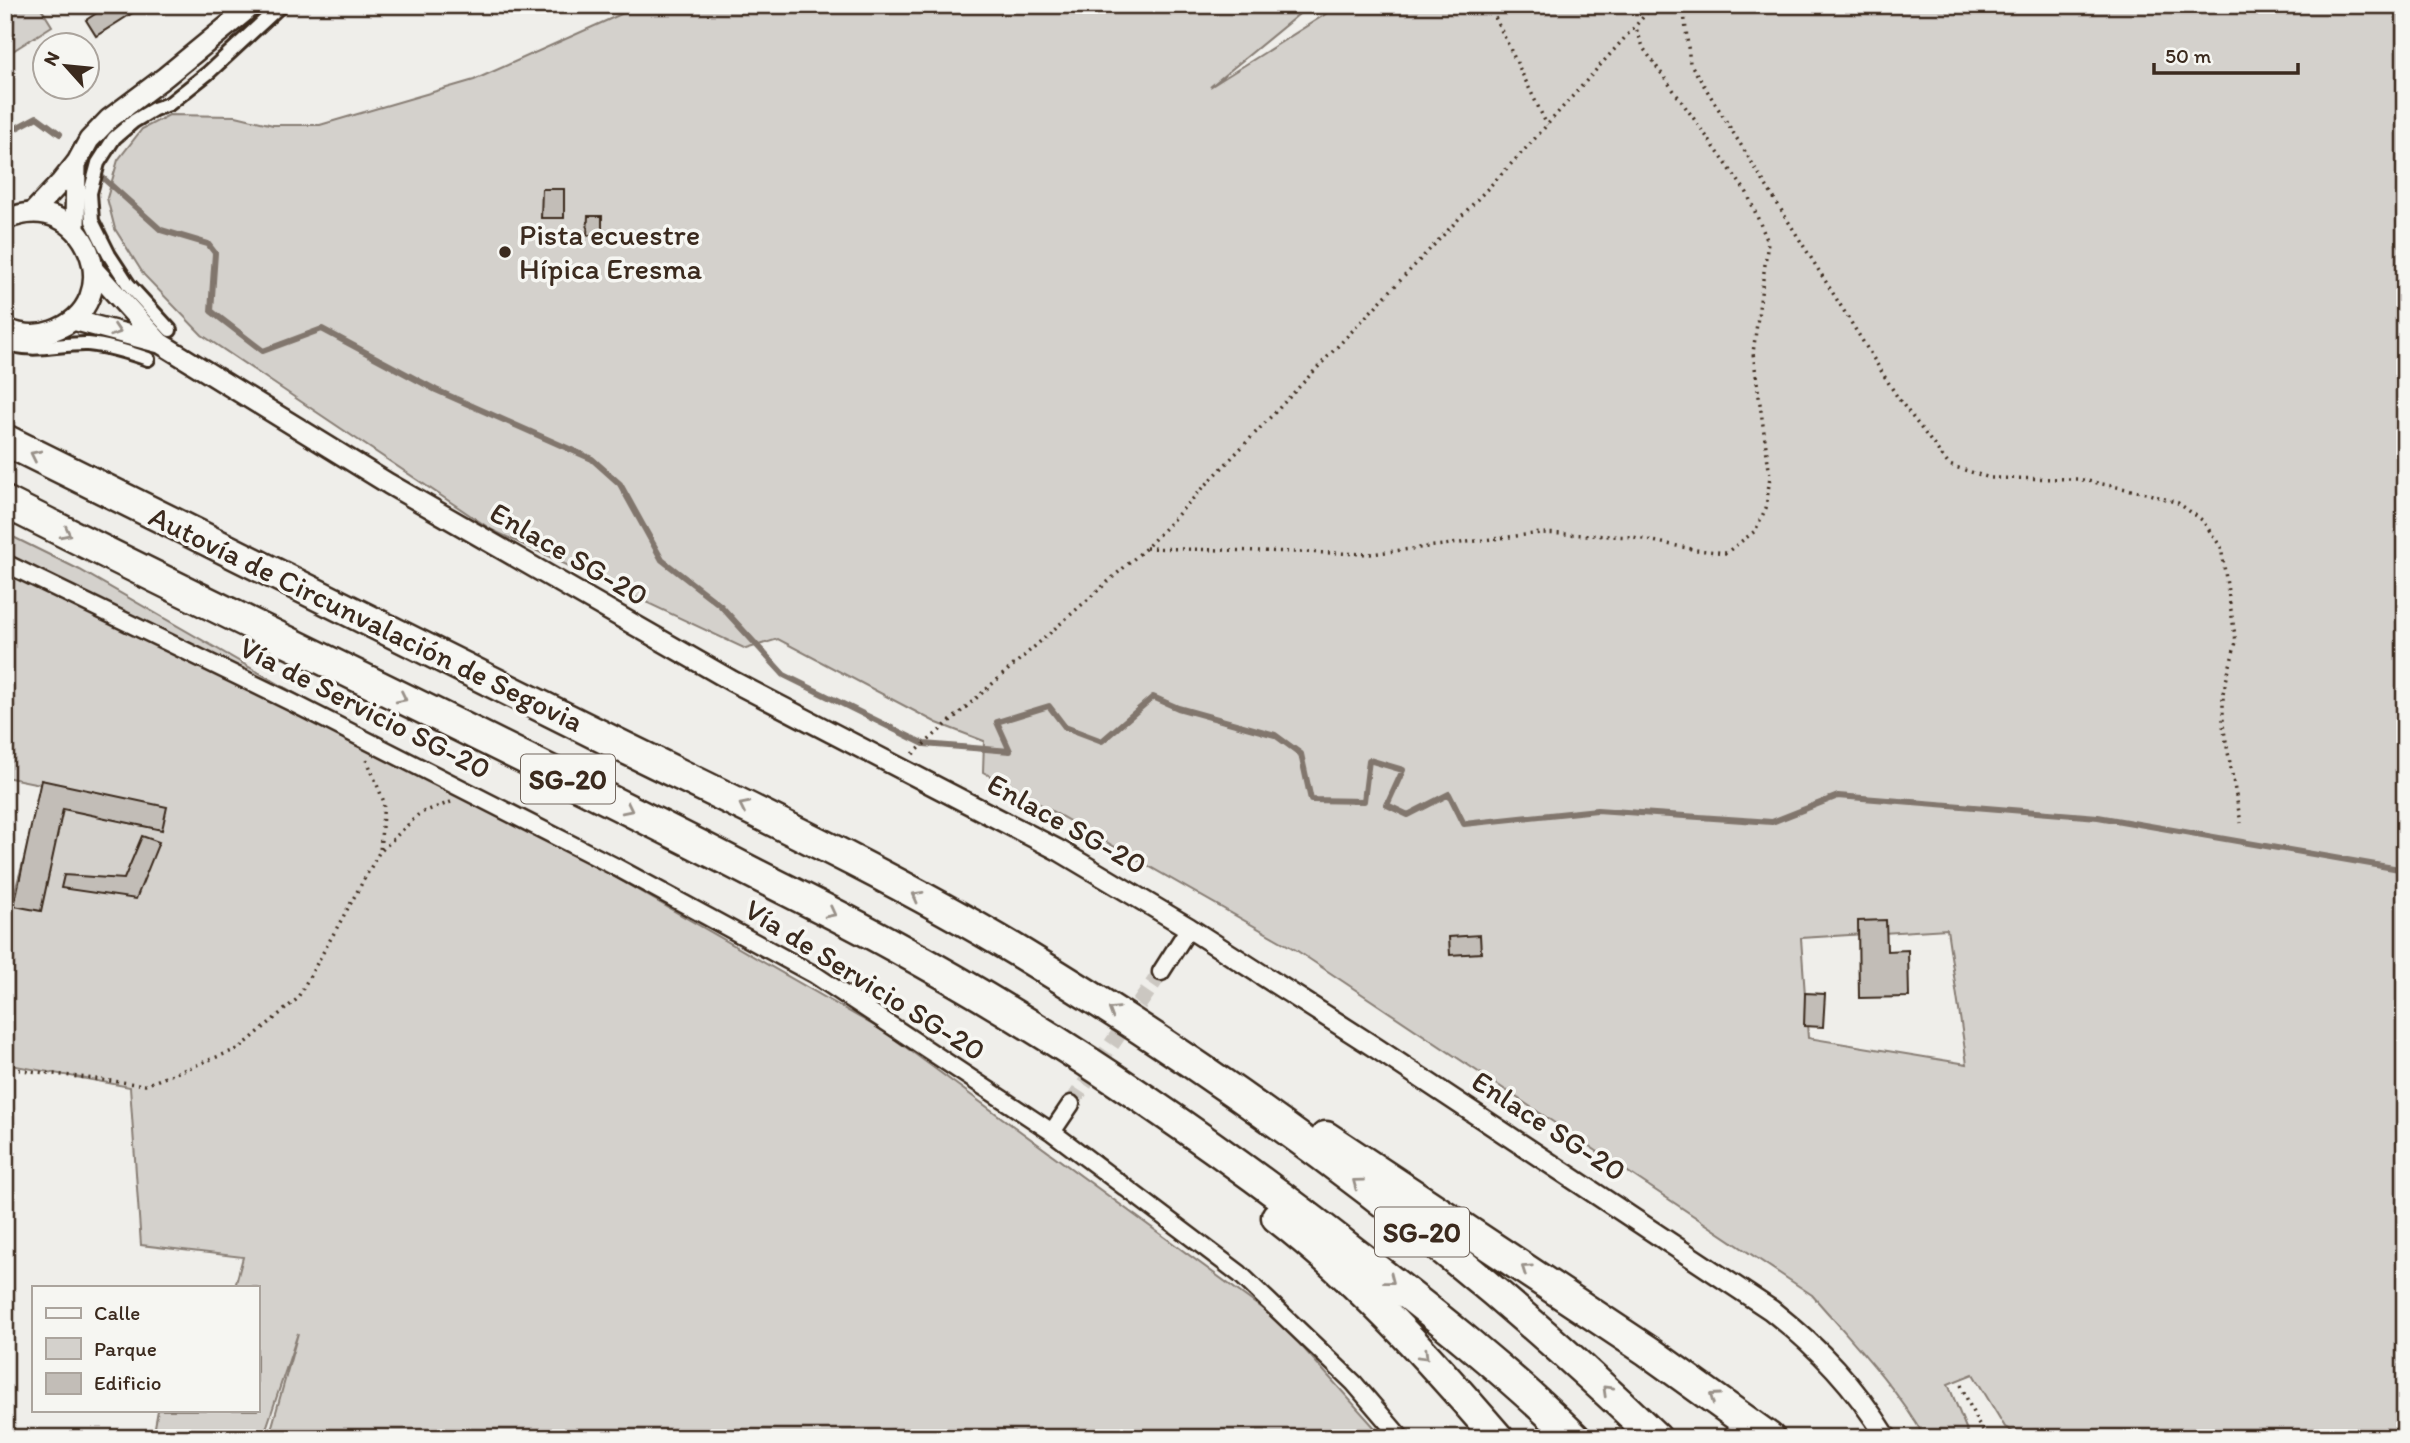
<svg xmlns="http://www.w3.org/2000/svg" width="2410" height="1443" font-family="Itim,sans-serif">
<style>
.green{fill:#d4d1cc;stroke:#887e75;stroke-width:2;fill-rule:evenodd}
.lines{fill:none;stroke-linecap:round;stroke-linejoin:round}
.stream{stroke:#81766d;stroke-width:6}
.building{fill:#c2bdb7;stroke:#3b2a1e;stroke-width:2}
.minor-tunnel{stroke:#cbc7c1;stroke-width:16;stroke-dasharray:16 8;stroke-linecap:butt}
.pedestrian-casing{stroke:#3b2a1e;stroke-width:18}
.minor-casing{stroke:#3b2a1e;stroke-width:21}
.tertiary-casing{stroke:#3b2a1e;stroke-width:24}
.motorway-casing{stroke:#3b2a1e;stroke-width:35}
.path{stroke:#3b2a1e;stroke-width:3.5;stroke-dasharray:2 5;stroke-linecap:butt}
.pedestrian{stroke:#f6f6f2;stroke-width:12}
.minor{stroke:#f6f6f2;stroke-width:16}
.tertiary{stroke:#f6f6f2;stroke-width:19}
.motorway{stroke:#f6f6f2;stroke-width:30}
.oneway{stroke:#989088}
.poi-dot{fill:#3b2a1e;stroke:#f6f6f2;stroke-width:2.5}
.labels{text-anchor:middle;stroke-width:7;stroke-linejoin:round;paint-order:stroke}
.shield{fill:#f6f6f2;stroke:#73675e;stroke-width:2}
.shield-label{font-size:28px;font-weight:bold;fill:#3b2a1e}
.poi-label{font-size:30px;fill:#3b2a1e;stroke:#f6f6f2;text-anchor:start}
.street-label{font-size:30px;fill:#3b2a1e;stroke:#f6f6f2}
</style>
<rect width="100%" height="100%" fill="#efeeea"/>
<filter id="ink" filterUnits="userSpaceOnUse"><feTurbulence type="fractalNoise" baseFrequency=".0143" numOctaves="2"/><feDisplacementMap in="SourceGraphic" scale="14" xChannelSelector="R" yChannelSelector="G"/><feConvolveMatrix kernelMatrix="1 2 1 2 8 2 1 2 1" color-interpolation-filters="sRGB"/></filter>
<g filter="url(#ink)">
<path class="green" d="M5 5H39L52 26 5 56Z
M624 5H1310L1210 87 1340 5H2405V1438H2023L2005 1427 1973 1374 1948 1384 1970 1438H1925C1895 1385 1852 1341 1812 1295L1296 950 983 772 984 741 937 723 778 639 746 649 492 530 202 335 144 275 115 229 107 198 118 160 142 129 169 115 236 116 273 125H320L474 80 628 11ZM1947 929 1967 1064 1808 1038 1801 938Z
M5 533 80 570 885 1032 1279 1321 1384 1438H285L271 1430 298 1333 265 1432 274 1438H153L158 1410H257V1287H235L243 1257 141 1245 130 1087 5 1064V926L45 785 5 777Z"/>
<g class="lines">
<path class="stream" d="M5 134 37 117 60 134
M103 178 161 230 208 244 215 253 211 311 263 351 322 329 436 390 592 459 620 484 662 560 720 605 784 675 924 744 1010 751 997 722 1049 706 1065 727 1102 741 1153 697 1178 708 1275 735 1301 754 1311 800 1364 801 1369 760 1403 770 1387 805 1408 815 1449 794 1464 824 1597 810 1772 822 1838 796 2098 817 2405 870"/>
</g>
<path class="building" d="M109 5H145L96 36 86 20Z
M542 189H564V218H541Z
M588 216H602V235H587Z
M41 780 167 807 162 830 63 809 41 911 14 906Z
M142 836 159 842 136 899 61 888 64 875 124 879Z
M1886 920 1887 951 1908 950 1909 997 1859 998 1858 921Z
M1480 935 1481 953 1450 955 1449 937Z
M1805 993 1825 994 1823 1027 1804 1026Z"/>
<g class="lines">
<path class="minor-tunnel" d="M1071 1104 1161 972"/>
<defs>
<path id="pedestrian" d="M170 330 128 284 109 255 92 221 90 193 98 163 114 138 134 121 154 109 169 104 208 73 281 5
M5 342C32 354 59 343 88 344 109 346 128 352 148 359"/>
<path id="minor" d="M5 563 293 703 616 867 815 975 1052 1132
M1161 972 1189 928
M1071 1104 1052 1132 1240 1274 1354 1383 1401 1438"/>
<path id="tertiary" d="M32 213 61 182 77 162 89 140 109 119 165 77 253 5
M5 220C85 183 132 304 52 331 36 337 20 335 5 328
M75 229 76 163
M94 270 160 343
M73 320 160 343 389 484 732 681 1060 851 1189 928 1376 1048 1771 1310C1820 1349 1854 1385 1887 1438"/>
<path id="motorway" d="M5 440C206 539 407 639 607 739 747 808 889 874 1022 954 1250 1092 1465 1253 1656 1438
M5 502C252 627 503 744 749 871 798 896 848 920 896 947 1058 1035 1211 1141 1356 1254 1432 1312 1506 1371 1575 1438
M1326 1137 1648 1351 1769 1438
M1277 1217C1359 1280 1431 1360 1498 1438"/>
</defs>
<use href="#pedestrian" class="pedestrian-casing"/>
<use href="#minor" class="minor-casing"/>
<use href="#tertiary" class="tertiary-casing"/>
<use href="#motorway" class="motorway-casing"/>
<path class="path" d="M1489 5 1547 125
M1683 5 1690 63 1898 398 1949 465 1990 478 2078 479 2146 493 2178 503 2202 520 2221 547 2236 642 2223 693V725L2241 823
M1146 548 1370 554 1541 533 1633 537 1697 550 1726 553 1755 531 1766 508 1770 476 1753 353 1768 242 1747 193 1644 49 1635 26
M913 754 1146 548 1529 145 1654 5
M382 850 420 813 451 802
M5 1068 145 1085 240 1048 297 999 380 851 384 802 367 760
M1961 1385 1977 1422 1988 1438"/>
<use href="#pedestrian" class="pedestrian"/>
<use href="#minor" class="minor"/>
<use href="#tertiary" class="tertiary"/>
<use href="#motorway" class="motorway"/>
</g>
<defs><path id="oneway-chevron" d="M-2-3.5L2.5 0L-2 3.5" fill="none" stroke-width="1.6" stroke-linecap="round" stroke-linejoin="round" transform="scale(1.75)"/></defs>
<g class="oneway">
<use href="#oneway-chevron" transform="translate(116 331) rotate(18)"/>
<use href="#oneway-chevron" transform="translate(35 455) rotate(-154)"/>
<use href="#oneway-chevron" transform="translate(66 533) rotate(27)"/>
<use href="#oneway-chevron" transform="translate(402 698) rotate(26)"/>
<use href="#oneway-chevron" transform="translate(744 806) rotate(-154)"/>
<use href="#oneway-chevron" transform="translate(628 809) rotate(26)"/>
<use href="#oneway-chevron" transform="translate(917 896) rotate(-151)"/>
<use href="#oneway-chevron" transform="translate(831 913) rotate(27)"/>
<use href="#oneway-chevron" transform="translate(1113 1011) rotate(-148)"/>
<use href="#oneway-chevron" transform="translate(1357 1183) rotate(-143)"/>
<use href="#oneway-chevron" transform="translate(1526 1269) rotate(-146)"/>
<use href="#oneway-chevron" transform="translate(1390 1280) rotate(38)"/>
<use href="#oneway-chevron" transform="translate(1424 1355) rotate(45)"/>
<use href="#oneway-chevron" transform="translate(1607 1390) rotate(-136)"/>
<use href="#oneway-chevron" transform="translate(1714 1397) rotate(-145)"/>
</g>
</g>
<circle class="poi-dot" cx="505" cy="252" r="7"/>
<g class="labels">
<g class="shield">
<rect x="521" y="754.5" width="94" height="49" rx="5"/>
<rect x="1375" y="1207.5" width="94" height="49" rx="5"/>
</g>
<g class="shield-label">
<text x="568" y="789">SG-20</text>
<text x="1422" y="1242">SG-20</text>
</g>
<g class="poi-label">
<text x="519" y="245">Pista ecuestre<tspan x="519" dy="34">Hípica Eresma</tspan></text>
</g>
<g class="street-label">
<text transform="translate(569 554) rotate(30)" y="10">Enlace SG-20</text>
<text transform="translate(366 619) rotate(26)" y="10">Autovía de Circunvalación de Segovia</text>
<text transform="translate(365 708) rotate(27)" y="10">Vía de Servicio SG-20</text>
<text transform="translate(1067 824) rotate(29)" y="10">Enlace SG-20</text>
<text transform="translate(865 980) rotate(32)" y="10">Vía de Servicio SG-20</text>
<text transform="translate(1549 1126) rotate(33)" y="10">Enlace SG-20</text>
</g>
</g>
<rect width="2410" height="1443" fill="none" stroke="#f6f6f2" stroke-width="28"/>
<rect x="14" y="14" width="2382" height="1415" fill="none" stroke="#3b2a1e" stroke-width="2.5" filter="url(#ink)"/>
<rect x="32" y="1286" width="228" height="126" fill="#f6f6f2" stroke="#aba49d" stroke-width="2"/>
<rect x="46" y="1308" width="35" height="10" fill="#f6f6f2" stroke="#aba49d" stroke-width="2"/>
<text x="94" y="1320" font-size="21" fill="#3b2a1e">Calle</text>
<rect x="46" y="1338" width="35" height="21" fill="#d4d1cc" stroke="#aba49d" stroke-width="2"/>
<text x="94" y="1356" font-size="21" fill="#3b2a1e">Parque</text>
<rect x="46" y="1373" width="35" height="21" fill="#c2bdb7" stroke="#aba49d" stroke-width="2"/>
<text x="94" y="1390" font-size="21" fill="#3b2a1e">Edificio</text>
<g transform="translate(66 66) rotate(297)"><circle r="33" fill="#f6f6f2" stroke="#aba49d" stroke-width="2"/>
<path d="M0-5L12 26L0 18L-12 26Z" fill="#3b2a1e"/>
<text y="-10" font-size="19" font-weight="bold" text-anchor="middle" fill="#3b2a1e">N</text>
</g>
<path d="M2154 63v10h144v-10" fill="none" stroke="#3b2a1e" stroke-width="3.5"/>
<text x="2165" y="63" font-size="21" fill="#3b2a1e" stroke="#f6f6f2" stroke-width="5" paint-order="stroke">50 m</text>
</svg>
